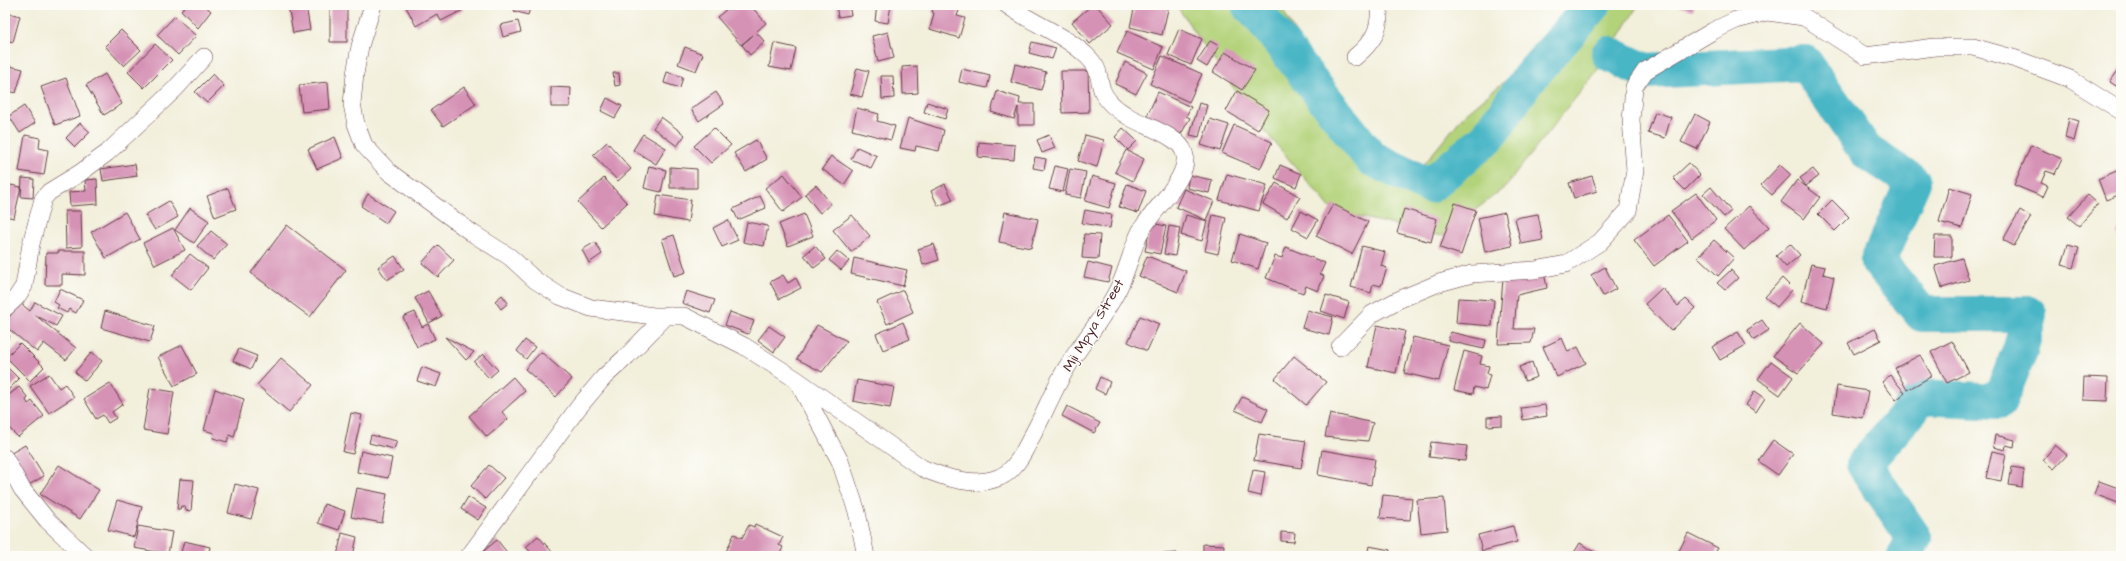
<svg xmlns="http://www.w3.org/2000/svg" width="2126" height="561" font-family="'Architects Daughter',sans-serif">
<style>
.green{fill:#b3d37a;stroke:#7e7952}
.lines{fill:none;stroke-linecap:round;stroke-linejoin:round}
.river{stroke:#4ab6c6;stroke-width:36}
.building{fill:#d692b5}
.minor-casing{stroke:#633e45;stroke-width:18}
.minor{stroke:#fff;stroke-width:17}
.labels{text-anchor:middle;stroke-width:3;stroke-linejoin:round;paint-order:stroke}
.street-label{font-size:14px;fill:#4a1f2b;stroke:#fdfcf7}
</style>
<rect width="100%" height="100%" fill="#fdfcf7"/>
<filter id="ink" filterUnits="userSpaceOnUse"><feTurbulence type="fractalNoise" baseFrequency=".025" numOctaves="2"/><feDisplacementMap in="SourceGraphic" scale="8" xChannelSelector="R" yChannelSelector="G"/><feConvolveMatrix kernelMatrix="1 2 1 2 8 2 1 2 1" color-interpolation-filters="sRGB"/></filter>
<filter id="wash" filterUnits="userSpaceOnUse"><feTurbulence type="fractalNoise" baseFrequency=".012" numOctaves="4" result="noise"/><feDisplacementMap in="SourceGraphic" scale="16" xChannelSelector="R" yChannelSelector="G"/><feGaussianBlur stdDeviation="0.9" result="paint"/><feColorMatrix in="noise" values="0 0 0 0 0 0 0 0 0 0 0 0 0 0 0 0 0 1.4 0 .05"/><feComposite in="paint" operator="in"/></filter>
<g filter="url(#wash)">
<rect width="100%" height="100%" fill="#f2efdb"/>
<path class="green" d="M1176 5H1280L1329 95 1359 141 1408 184 1464 115 1530 60 1569 5H1638L1609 54 1593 76 1505 187 1442 236 1333 211 1258 123Z"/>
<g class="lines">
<path class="river" d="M1249 5 1255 10 1371 158 1429 186 1487 138 1528 79 1593 5
M1609 54 1645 71 1805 63 1866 151 1913 182 1878 261 1922 314H2029L2021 348 1999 401 1922 397 1864 464 1914 538 1905 556"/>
</g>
<g id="blocks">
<path class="building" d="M187 5H204L211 11 198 28 181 10Z
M288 5H306L310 30 293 33Z
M330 5H347V42H330Z
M405 5H460L463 10 441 21 437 14 416 26Z
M516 5H531L528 15 514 11Z
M732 5H750L766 23 756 32 765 42 750 55 742 45 753 35 741 45 717 17Z
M836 5H849L851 15 838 17Z
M877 5H891L888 23 875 21Z
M934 5H961L957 16 965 18 959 38 930 29 934 13 932 12Z
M1092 5H1096L1113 24 1090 44 1072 22Z
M1135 5H1169L1162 35 1130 27Z
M1674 5H1694L1693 10Z
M5 12 20 16 13 42 5 40Z
M175 16 196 36 178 55 157 35Z
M518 21 521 32 503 37 500 25Z
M1179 29 1202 39 1191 65 1168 55Z
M121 30 141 50 124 66 105 46Z
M1127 31 1163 47 1154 69 1117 53Z
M888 32 894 58 878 62 872 36Z
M1210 41 1219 46 1207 67 1197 61Z
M1032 42 1056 48 1052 59 1029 53Z
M774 43 796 48 791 71 769 67Z
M155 44 172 60 144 88 128 72Z
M685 47 703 54 696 71 678 64Z
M1225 52 1255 70 1242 90 1213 72Z
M1162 56 1202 74 1189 102 1150 84Z
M1125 62 1147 73 1136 94 1115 84Z
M1015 64 1046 72 1041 90 1011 82Z
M5 65 23 69 16 93 5 90Z
M917 66 918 93 903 94 902 67Z
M2121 66V89L2110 82Z
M857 68 869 71 862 97 850 94Z
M962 69 990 76 987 88 959 82Z
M1061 71H1088L1089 112 1062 113Z
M667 72 683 77 680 88 664 83Z
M613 73H619L620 85 615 86Z
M105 74 122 104 104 115 86 85Z
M213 74 224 86 207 103 195 92Z
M881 76H893L894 98 882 99Z
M66 78 80 116 55 125 41 87Z
M328 82 330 109 302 112 299 85Z
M464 87 476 104 443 126 431 110Z
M551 87 571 88 570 107H551Z
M997 91 1020 98 1019 104H1034V125H1018V107L1014 119 991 112Z
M1237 91 1269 110 1258 130 1226 111Z
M716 92 724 104 699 121 691 109Z
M1158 92 1191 107 1186 116 1190 118 1181 134 1146 118Z
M607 98 622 106 615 118 601 111Z
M927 102 948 109 945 119 924 112Z
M1199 103 1207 105 1199 137 1190 135Z
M24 106 35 123 20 133 9 116Z
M857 108 879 114 877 121 895 126 891 140 852 130Z
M1655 112 1671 117 1665 138 1648 133Z
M1695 114 1710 122 1697 149 1681 142Z
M661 117 685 135 677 146 653 128Z
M908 118 944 130 939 151 916 146 915 151 900 148Z
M2069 118 2079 121 2074 141 2065 138Z
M1210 119 1229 125 1220 151 1201 145Z
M80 123 90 132 75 147 66 138Z
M1234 125 1272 142 1260 169 1222 153Z
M714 128 731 145 711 163 694 146Z
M1123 128 1137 141 1128 150 1115 137Z
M643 134 666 148 656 164 633 150Z
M25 135 40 138 39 148 48 150 44 175 19 171Z
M1049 135 1055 148 1042 153 1037 140Z
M1085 135 1104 140 1097 167 1078 161Z
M335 137 343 158 317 169 308 149Z
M756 140 767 159 746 172 734 153Z
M607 142 631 169 618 181 593 155Z
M979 142 1015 145 1014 160 978 157Z
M2031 145 2062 159 2055 174 2046 171 2041 183 2048 186 2043 197 2014 185Z
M857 147 877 156 871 168 851 159Z
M1126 150 1144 159 1133 181 1115 172Z
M831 156 853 171 844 185 822 169Z
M1035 157 1046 159 1044 170 1033 168Z
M1689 163 1700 175 1685 190 1673 178Z
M135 164 137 176 103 181 101 169Z
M1280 165 1301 174 1296 187 1275 178Z
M1780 165 1791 175 1772 195 1761 185Z
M649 166 666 170 661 192 644 188Z
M1055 166 1068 169 1063 192 1049 189Z
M670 167 697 169V188H670Z
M1070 169 1086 172 1081 198 1065 195Z
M1813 169 1819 176 1806 186 1800 178Z
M2121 169V194L2106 200 2098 179Z
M784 174 802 197 783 212 765 188Z
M1227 174 1267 185 1259 211 1219 200Z
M1189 175 1212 180 1209 193 1187 188Z
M1092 176 1116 183 1109 208 1085 201Z
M1592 176 1597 191 1574 198 1569 183Z
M22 178 34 179 33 198 21 197Z
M604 178 627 203 601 227 578 202Z
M97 179 98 204 70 206 69 192 86 191 85 180Z
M1797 180 1820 197 1804 219 1781 202Z
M1276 183 1300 197 1287 218 1263 204Z
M5 184 21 187 14 218 5 216Z
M945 184 953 200 938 206 931 191Z
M1127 184 1146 191 1138 213 1119 207Z
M816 185 831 204 820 213 805 194Z
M1711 187 1731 211 1724 217 1703 194Z
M1949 187 1972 194 1962 228 1939 222Z
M228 188 236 209 215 217 207 196Z
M1184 189 1214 201 1206 220 1176 207Z
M1696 193 1716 220 1692 238 1671 211Z
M368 194 394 211 386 223 361 206Z
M658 195 691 200 688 222 655 216Z
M2088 195 2098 204 2079 226 2068 217Z
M760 196 766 208 738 220 733 209Z
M1832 200 1849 217 1835 231 1818 214Z
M169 201 178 217 155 230 145 215Z
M1455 203 1476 210 1461 255 1440 248Z
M1333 204 1368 222 1352 254 1316 236Z
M1749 206 1769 227 1744 250 1724 229Z
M190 208 209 221 194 243 175 230Z
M1404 209 1437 219 1431 242 1397 233Z
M1085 210 1112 215 1110 228 1082 223Z
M2020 210 2031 217 2014 246 2003 240Z
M65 211H81L82 247 66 248Z
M1301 211 1318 220 1308 237 1292 228Z
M125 212 140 239 106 258 91 232Z
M1005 212 1038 219 1031 248 999 242Z
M1505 212 1512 246 1485 252 1478 218Z
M804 214 813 236 788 246 779 224Z
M1538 214 1543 240 1521 244 1515 218Z
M852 215 870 236 851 252 833 230Z
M1186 215 1207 221 1202 241 1181 235Z
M1213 215 1226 218 1218 254 1205 251Z
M1668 215 1688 241 1654 266 1634 240Z
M728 220 738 240 722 247 713 228Z
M747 222 768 226 764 246 743 242Z
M1151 223 1166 226 1160 254 1145 251Z
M2121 223V236L2117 235Z
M287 225 346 270 310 317 251 273Z
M1169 226 1180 228 1175 256 1164 254Z
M173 228 185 250 155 265 143 243Z
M211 231 227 244 213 260 197 246Z
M1084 234 1100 235 1098 259 1082 258Z
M1240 234 1266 243 1258 269 1232 260Z
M674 235 686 272 674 276 662 239Z
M1935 236H1952V257H1934Z
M1714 240 1734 258 1718 276 1698 257Z
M595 242 602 254 589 263 582 250Z
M934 244 939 260 923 265 918 249Z
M1790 244 1800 255 1786 267 1776 256Z
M438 245 454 260 438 277 422 263Z
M2068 245 2079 248 2073 268 2062 265Z
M815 246 826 259 814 268 804 255Z
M1362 246 1385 252 1381 266 1387 268 1381 286 1373 284 1371 293 1351 287Z
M1286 247 1325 263 1320 274 1324 276 1318 291 1306 286 1303 293 1266 278 1275 256 1282 258Z
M58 251H85V275L62 274V285H45L46 253H58Z
M837 251 849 261 841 270 829 260Z
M190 254 208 268 191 290 172 275Z
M395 256 404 269 387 280 378 267Z
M1147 256 1186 271 1178 292 1139 276Z
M854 258 907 270 903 286 851 274Z
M1962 258 1969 280 1942 288 1935 266Z
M1088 262 1112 268 1108 282 1084 277Z
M1811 264 1825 267 1823 274 1834 277 1827 308 1801 301Z
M1605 267 1616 289 1603 296 1591 275Z
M1731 270 1738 278 1725 290 1717 283Z
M1544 272 1547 288 1517 295 1514 329H1534L1531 343 1498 344 1503 278Z
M783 275 788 283 796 278 801 288 779 299 770 282Z
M1782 278 1793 289 1777 307 1765 297Z
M1662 288 1678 306 1686 299 1695 308 1671 331 1645 304Z
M60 289 83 300 76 313 69 309 67 313 57 308 59 305 54 302Z
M903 290 913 312 887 324 877 302Z
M428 291 442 316 429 323 415 298Z
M686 291 715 300 710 313 682 303Z
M502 295 508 303 501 309 495 301Z
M1326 295 1349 302 1344 319 1321 311Z
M1458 298 1494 300 1492 326 1456 323Z
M35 302 62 316 56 326 35 315 76 348 66 360 44 343 37 352 5 326V322L20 303 30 311Z
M1307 310 1333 317 1329 335 1302 328Z
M105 311 155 326 150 342 101 328Z
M415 312 422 327 428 324 435 339 417 347 403 317Z
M730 312 754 321 748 334 725 325Z
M1140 316 1159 324 1147 351 1128 342Z
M1762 320 1769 330 1754 340 1747 330Z
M903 322 910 339 883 350 876 334Z
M1800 323 1824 344 1798 373 1773 356Z
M817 325 847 341 822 372 797 359Z
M1377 325 1405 331 1396 373 1368 367Z
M769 326 785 337 774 352 758 340Z
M1875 329 1881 340 1854 354 1848 343Z
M5 332 10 336 5 343Z
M1450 332 1486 340 1484 349 1448 341Z
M1738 332 1746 345 1720 360 1712 347Z
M445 337 474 352 466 360Z
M1413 337 1448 345 1439 381 1404 373Z
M1562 338 1568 352 1578 347 1586 363 1557 377 1543 347Z
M525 340 535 347 526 359 517 351Z
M1952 341 1969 372 1947 383 1931 352Z
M20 343 44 367 30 381 6 357Z
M182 345 197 374 174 386 158 357Z
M239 349 257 356 251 369 233 361Z
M1464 351 1482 356 1480 364 1489 366 1487 374 1490 375 1486 390 1474 387 1473 394 1454 390Z
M92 352 102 361 85 381 75 372Z
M541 352 572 379 556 397 525 369Z
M483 354 498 370 489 378 474 362Z
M1920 355 1932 376 1907 390 1895 368Z
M1294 356 1326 382 1306 405 1275 379Z
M281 358 313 385 289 412 257 385Z
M1771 361 1793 377 1780 395 1758 379Z
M1532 362 1537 377 1525 381 1519 367Z
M5 365 19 379 5 393Z
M422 367 441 374 436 387 417 381Z
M49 374 59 388 65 384 74 397 49 413 30 386Z
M1890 375 1905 393 1896 400 1882 382Z
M513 377 525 391 502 412 508 419 487 437 469 416Z
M1100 377 1110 382 1105 394 1095 389Z
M2084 377 2108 378 2107 401 2083 400Z
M857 380 894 387 890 408 853 401Z
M110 383 123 404 112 412 116 418 108 423 103 415 96 419 84 399Z
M1837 386 1868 391 1863 418 1833 413Z
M19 387 28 398 26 400 28 404 32 401 44 416 18 437 5 424V398Z
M150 388 174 392 167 434 143 430Z
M215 389 244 399 234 437 229 435 227 442 213 438 214 433 204 430Z
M1755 391 1765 398 1756 412 1746 405Z
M1242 397 1268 409 1262 422 1235 410Z
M1545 405 1547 416 1523 420 1521 408Z
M1067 406 1100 423 1094 433 1062 416Z
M351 413 362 415 353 454 343 452Z
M1330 413 1373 423 1368 441 1325 437Z
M1502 416V425L1487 426V417Z
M1259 434 1306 441 1301 468 1254 460Z
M371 435 397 441 394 449 369 443Z
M1995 435 2015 440 2014 447 2006 445 2005 450 1993 447Z
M1773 440 1793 454 1778 475 1758 461Z
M1431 442 1467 446 1465 461 1429 457Z
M25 445 44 476 27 486 8 455Z
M2055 445 2067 455 2054 469 2043 460Z
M1322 450 1375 459 1371 485 1318 475Z
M361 451 392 458 388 478 357 472Z
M1992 451 2006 454 2001 481 1986 478Z
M59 465 99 490 80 519 40 494Z
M489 465 504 478 485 499 471 486Z
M2012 467 2024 469 2022 487 2009 485Z
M1253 470 1265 472 1261 496 1248 493Z
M180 479 194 480 191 511 185 510 186 507 181 506 180 509H177Z
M2099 481 2121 489V504L2094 494Z
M235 484 259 490 251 519 228 513Z
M357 488 387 494 382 523 351 517Z
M1383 495 1412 498 1410 520 1380 518Z
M468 497 486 508 478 520 461 509Z
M1444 498 1447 530 1421 533 1417 500Z
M117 500 142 507 134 537 108 530Z
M324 504 345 511 339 530 318 523Z
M755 524 783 537 779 545 783 547 779 556H728L725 554 734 534 742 538 749 525 754 527Z
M138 526 172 532 168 554 134 548Z
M1513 526 1517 542 1482 551 1478 535Z
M1281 532 1295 533 1294 542 1281 541Z
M342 533 357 537 353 556H337Z
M1688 533 1718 548 1713 556H1684L1678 553Z
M538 536 554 554 551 556H534L526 547Z
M497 540 510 556H480L479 555Z
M184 541 210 547 208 556H180Z
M1580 543 1601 556H1572Z
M1203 544 1224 545 1223 556H1203Z
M1369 546 1390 550 1389 556H1367Z
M1177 553V556H1162V554Z"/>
</g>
</g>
<g filter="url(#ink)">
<use href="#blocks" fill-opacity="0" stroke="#633e45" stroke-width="1"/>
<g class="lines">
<defs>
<path id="minor" d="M373 5 360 46 355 74 352 104 356 124 364 145 389 172 472 233 510 257 535 280 560 296 591 308 654 316H684L744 346 797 380 840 461 857 512 866 556
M1355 57C1373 42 1381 30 1379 5
M5 308 16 298 24 286 31 244 43 199 49 192 80 173 107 153 175 89 204 57
M1340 347 1372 314 1398 300 1439 283 1472 274 1535 270 1566 264 1600 242 1628 211 1635 170 1631 120 1634 87 1645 71 1713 31 1736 20 1767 12 1804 17 1865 56 1935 47H1973L2016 59 2070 79 2121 111
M797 380 922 468C945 478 975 488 1000 477 1015 471 1025 450 1032 436 1045 413 1054 387 1069 364 1085 338 1107 314 1120 285 1127 270 1131 254 1137 239 1145 214 1193 179 1184 152 1179 135 1140 125 1126 115 1116 109 1106 101 1102 90 1097 74 1101 70 1087 56 1064 34 1033 24 1007 5
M5 458 22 489 47 520 85 556
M469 556 578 408 604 377 627 356 667 315"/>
</defs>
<use href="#minor" class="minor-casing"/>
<use href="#minor" class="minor"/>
</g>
</g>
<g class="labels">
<g class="street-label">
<text transform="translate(1093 325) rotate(-59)" y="5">Mji Mpya Street</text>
</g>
</g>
<rect width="2126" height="561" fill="none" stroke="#fdfcf7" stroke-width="20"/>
</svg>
